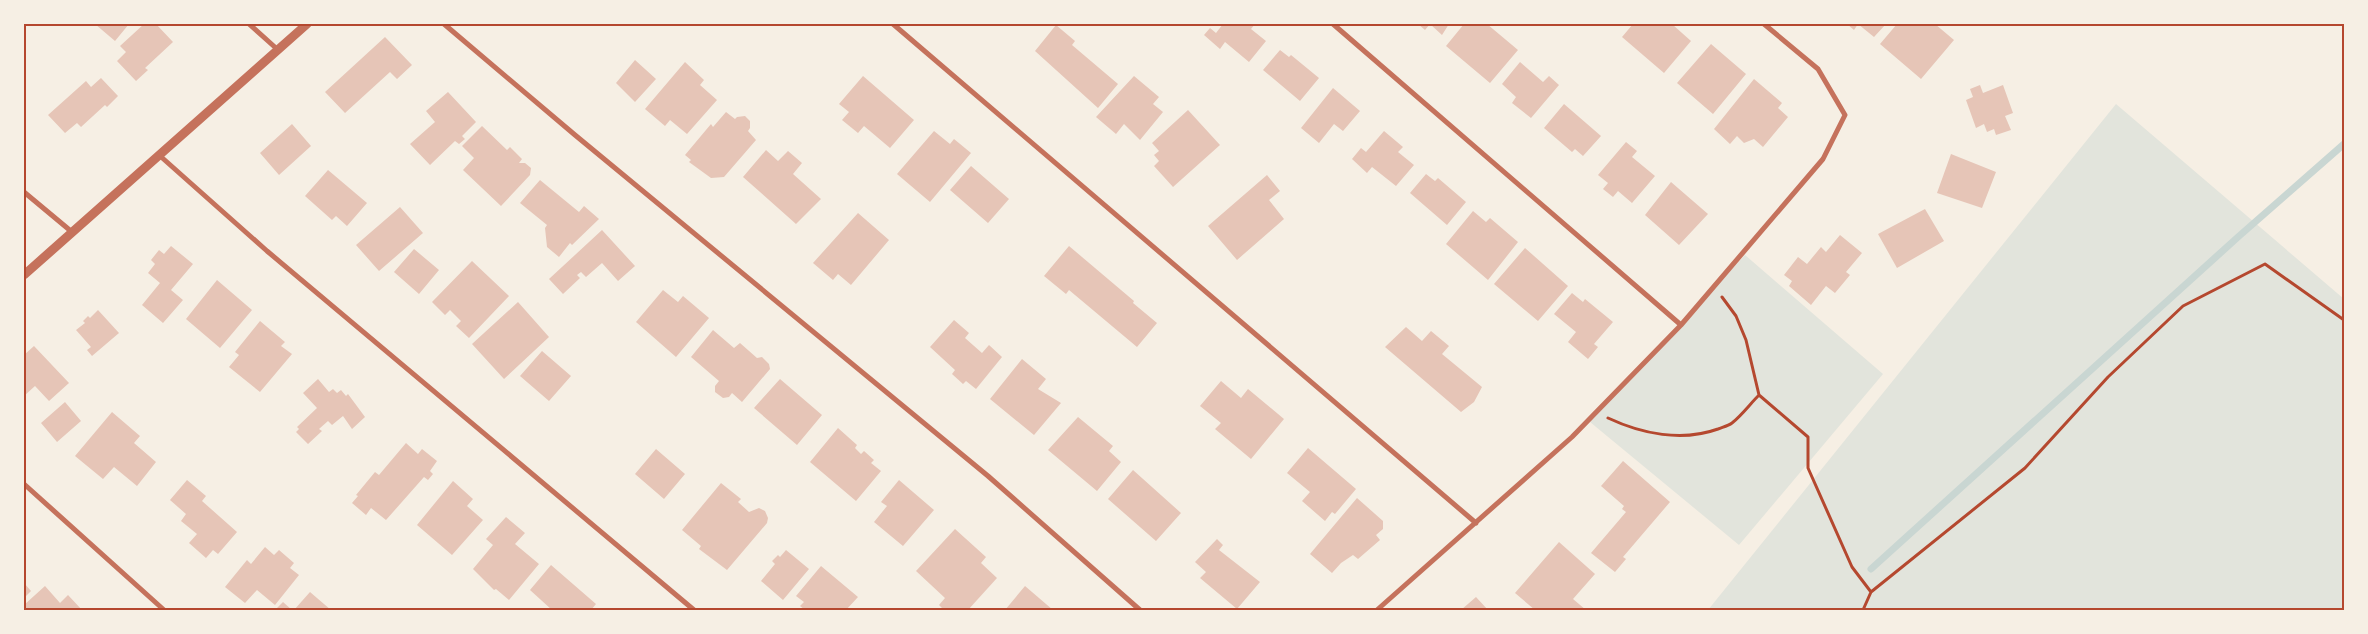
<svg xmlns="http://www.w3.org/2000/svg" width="2368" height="634" font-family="Lato,sans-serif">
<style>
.green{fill:#e2e4dc}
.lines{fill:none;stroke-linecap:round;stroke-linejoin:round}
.stream{stroke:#c9d6d2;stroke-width:7}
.building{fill:#e6c5b7}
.path{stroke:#b5482f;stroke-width:3}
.minor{stroke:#c5725c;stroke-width:5}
.tertiary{stroke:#c5725c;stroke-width:9}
.neatline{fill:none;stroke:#b5482f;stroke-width:2}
</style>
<rect width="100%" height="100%" fill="#f6efe4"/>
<path class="green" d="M2116 104 2344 299V610H1708Z
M1745 255 1883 374 1739 545 1590 422Z"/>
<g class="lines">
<path class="stream" d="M1871 569 2238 237 2344 144"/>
</g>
<path class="building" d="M95 24H129L115 41Z
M144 24H156L173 42 145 68 148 70 136 81 117 61 126 52 120 46Z
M1223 24H1255L1251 29 1266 41 1249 62 1225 42 1220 49 1204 35 1210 28 1216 33Z
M1418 24H1449L1442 35 1430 24 1425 30Z
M1464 24H1487L1518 50 1490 83 1446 46Z
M1633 24H1675L1673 25 1691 41 1664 73 1622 37Z
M1847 24H1886L1874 37 1858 24 1854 30Z
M1897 24H1935L1954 40 1921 79 1880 44Z
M1056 25 1075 41 1072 45 1118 84 1098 108 1035 51Z
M385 37 412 65 397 79 390 72 345 113 325 92Z
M1711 44 1746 74 1713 114 1677 83Z
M1280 50 1289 57 1291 55 1319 78 1300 101 1263 70Z
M635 60 656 79 635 102 616 83Z
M685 62 704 80 700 85 717 100 687 134 670 120 665 126 645 109Z
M1520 62 1543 82 1549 76 1559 85 1531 118 1512 103 1516 97 1502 84Z
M863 76 914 120 890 148 864 126 858 133 842 120 849 112 839 104Z
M1134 76 1159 97 1153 104 1163 112 1140 140 1124 124 1116 134 1096 117Z
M101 78 118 96 107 107 105 105 81 127 77 123 65 133 48 115 86 81 91 87Z
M1754 79 1782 103 1778 108 1788 117 1763 147 1754 139 1744 143 1737 136 1730 144 1714 129Z
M1980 85 1983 93 2003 85 2013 113 2005 116 2011 130 1996 135 1994 129 1987 132 1984 124 1976 128 1966 100 1973 97 1970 89Z
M1333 88 1360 111 1343 131 1334 124 1319 143 1301 128Z
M448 92 476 122 462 136 465 139 459 144 455 141 430 165 410 144 435 122 426 111Z
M1564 104 1601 136 1583 156 1575 149 1572 152 1544 128Z
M1188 110 1220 145 1173 187 1154 166 1159 161 1154 155 1159 151 1152 143Z
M726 112 735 119 737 117 745 116 750 121V128L748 131 756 140 724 177 711 178 689 162 691 160 685 155 711 124 713 127Z
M292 124 311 146 279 175 260 153Z
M482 126 507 150 510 147 522 159 519 163H525L531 168 530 175 501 206 463 170 474 158 462 146Z
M934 131 950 144 954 139 971 153 930 202 897 174Z
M1384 131 1403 147 1398 152 1414 165 1396 186 1372 167 1367 173 1352 159 1361 148 1366 152Z
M1626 142 1637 151 1632 157 1655 176 1632 203 1618 191 1613 197 1603 189 1608 183 1598 175Z
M766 150 778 161 788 151 802 163 793 174 821 199 796 224 743 177Z
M1951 154 1996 172 1982 208 1937 193Z
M971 166 1009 199 988 223 950 190Z
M328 170 367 203 347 226 336 216 332 220 305 196Z
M1426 174 1435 181 1438 178 1466 202 1447 225 1410 193Z
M1267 175 1280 191 1269 200 1284 219 1237 260 1208 226Z
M540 180 579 212 584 206 599 219 572 245 570 243 559 257 547 247 545 228 547 225 520 203Z
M1671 182 1708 214 1679 245 1645 215Z
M400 207 423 233 379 271 356 245Z
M1925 209 1944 241 1897 268 1878 234Z
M1473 211 1486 222 1490 218 1518 242 1488 280 1446 244Z
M858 213 889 240 851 285 838 274 833 280 813 263Z
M602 230 635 266 618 281 602 263 586 277 581 272 577 275 580 278 563 294 549 279Z
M1840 235 1862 253 1846 272 1850 275 1835 293 1826 286 1811 305 1789 286 1792 281 1784 275 1798 257 1807 264 1821 247 1826 252Z
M171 246 193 264 171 290 183 300 163 323 142 305 160 283 148 273 155 264 151 260 159 250 164 254Z
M1069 246 1134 301 1133 303 1157 323 1137 347 1069 290 1066 294 1044 276Z
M1525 248 1568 286 1538 321 1494 284Z
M414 249 439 270 419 294 394 272Z
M472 261 509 296 469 338 456 326 461 321 450 310 445 315 432 302Z
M217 280 252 310 220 348 186 319Z
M663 290 678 302 683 296 709 318 676 357 636 322Z
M1572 293 1583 302 1585 299 1613 322 1594 344 1598 347 1588 359 1568 342 1576 332 1554 314Z
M518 302 549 337 504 379 472 344Z
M98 310 119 333 92 356 87 350 91 347 76 330 85 323 83 321 88 316 90 318Z
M954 320 969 333 965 338 982 353 989 345 1002 357 976 389 966 381 963 384 952 374 955 370 930 347Z
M260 321 285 342 281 346 292 354 260 392 229 367 239 355 235 352Z
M1406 327 1422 341 1431 331 1449 346 1442 354 1482 387 1474 402 1461 412 1385 347Z
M713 330 734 348 740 343 757 358 762 357 769 364 770 369 742 402 732 393 729 397 723 398 715 392V386L719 381 691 357Z
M34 346 69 383 49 401 35 386 24 396V355Z
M542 351 571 376 549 401 520 376Z
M1022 359 1046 379 1038 389 1061 403 1034 435 990 399Z
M318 379 329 392 333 389 337 393 341 390 346 396 348 394 365 417 352 429 343 416 332 425 328 421 319 429 322 431 308 444 296 432 299 429 297 427 317 408 303 393Z
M780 379 822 415 797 445 754 408Z
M1221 381 1241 398 1248 389 1284 419 1251 459 1215 429 1221 423 1200 406Z
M65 402 81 421 57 442 41 423Z
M112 412 140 436 134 443 156 462 137 486 114 467 103 479 75 456Z
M1078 417 1113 446 1109 451 1121 462 1097 491 1048 450Z
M838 428 857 445 855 448 861 454 864 451 874 460 871 463 881 471 856 501 810 462Z
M406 443 418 454 422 449 437 461 430 471 433 474 428 480 424 477 386 520 371 508 366 515 352 503 358 496 356 495 375 472 379 475Z
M1308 448 1356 489 1335 514 1332 512 1325 521 1302 501 1310 492 1287 473Z
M656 449 685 474 664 499 635 474Z
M1623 461 1670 502 1623 557 1626 559 1615 572 1591 553 1626 512 1622 509 1624 506 1601 486Z
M1133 470 1181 513 1156 541 1108 499Z
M187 480 206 496 202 501 237 532 218 554 213 550 206 558 189 543 197 534 181 521 186 514 170 500Z
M899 480 934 510 903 546 874 522 887 506 881 502Z
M453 481 473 499 467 506 483 520 452 555 417 525Z
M721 483 741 499 738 502 749 512 759 508 765 511 768 518 767 523 727 570 699 549 701 546 682 530Z
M1357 498 1383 521V529L1376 535 1380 540 1358 559 1353 555 1341 563 1332 573 1310 554Z
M506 517 525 533 515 544 539 564 509 600 496 589 494 590 473 569 493 545 486 539Z
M955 529 986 557 981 563 997 578 968 610H944L939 605 945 598 916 571Z
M1217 539 1223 545 1219 550 1260 582 1237 609 1200 578 1206 572 1195 562Z
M1559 542 1595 574 1573 599 1586 610H1560L1558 608 1556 610H1535L1515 593Z
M265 547 274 555 279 550 294 563 290 568 299 575 275 605 257 590 245 603 225 587 247 560 251 564Z
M786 550 809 569 783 600 761 581 775 564 772 561 778 555 780 557Z
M551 565 596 604 591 610H552L530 590Z
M821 566 858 597 846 610H805L800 606 804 602 796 596Z
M24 583 31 591 24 598Z
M45 586 60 603 68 595 82 610H24V605Z
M1025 586 1053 610H1005Z
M310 592 331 610H294Z
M1476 597 1488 610H1461Z
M283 602 292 610H275Z"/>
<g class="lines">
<path class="path" d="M1759 395 1808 437V468L1852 567 1871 592
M1608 418C1642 434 1682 442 1718 429 1723 427 1728 426 1732 423 1742 415 1750 404 1759 395L1746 340 1736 316 1722 297
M1863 610 1871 592 2025 468 2108 377 2183 306 2265 264 2344 320"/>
<path class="minor" d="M249 24 277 49
M444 24 575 135 988 476 1140 610
M893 24 1476 523
M1333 24 1681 325
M159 155 267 251 694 610
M24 192 72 232
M24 484 164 610
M1377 610 1572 437 1681 325 1823 159 1845 115 1818 69 1764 24"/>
<path class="tertiary" d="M24 275 307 24"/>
</g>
<rect width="2368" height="634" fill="none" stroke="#f6efe4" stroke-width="50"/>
<rect x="25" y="25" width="2318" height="584" class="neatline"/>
</svg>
